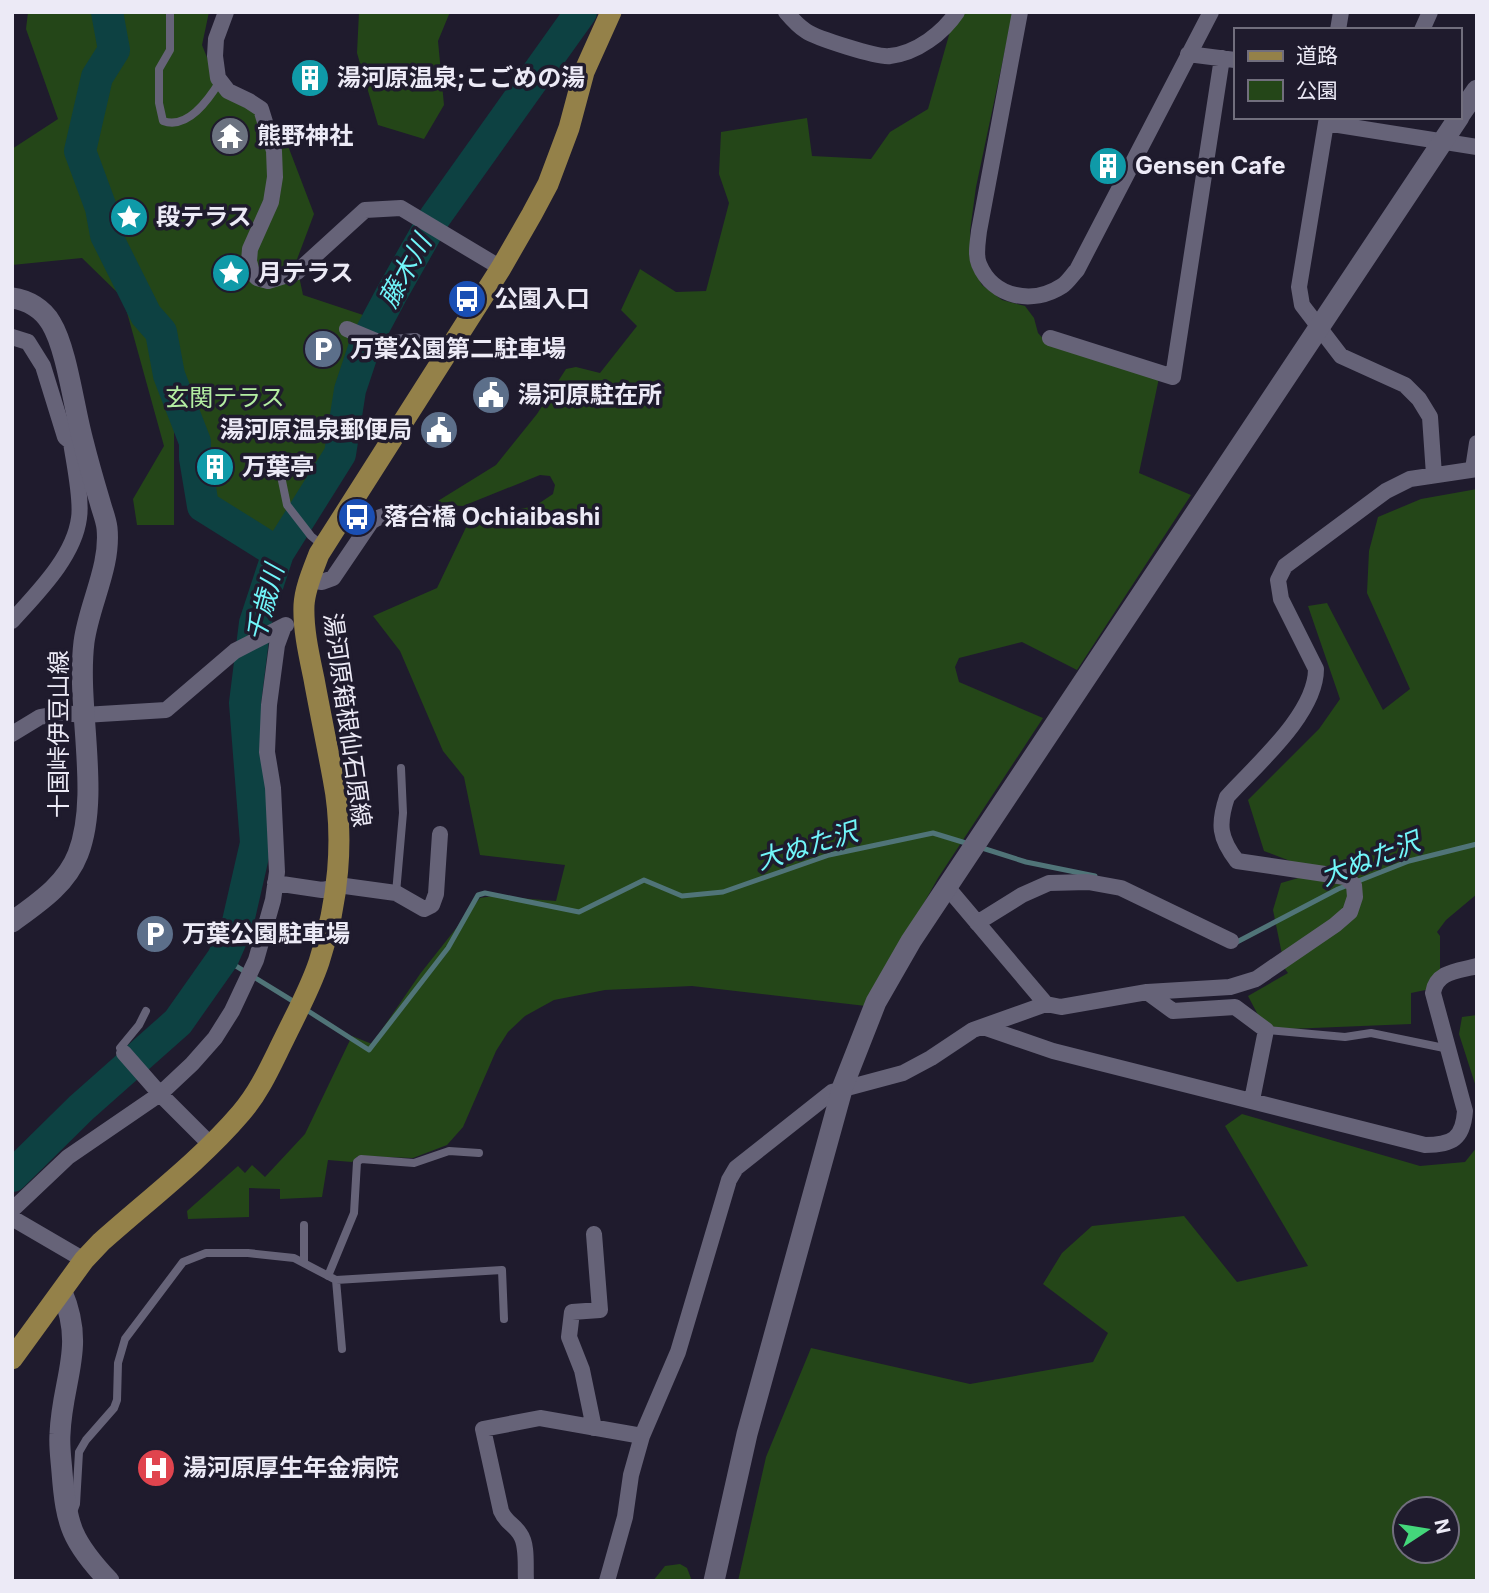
<svg xmlns="http://www.w3.org/2000/svg" width="1489" height="1593" font-family="Inter,'Noto Sans JP',sans-serif">
<style>
.green{fill:#244618;fill-rule:evenodd}
.lines{fill:none;stroke-linecap:round;stroke-linejoin:round}
.stream{stroke:#507478;stroke-width:5}
.river{stroke:#0d4142;stroke-width:32}
.lane{stroke:#666378;stroke-width:8}
.street{stroke:#666378;stroke-width:16}
.secondary{stroke:#666378;stroke-width:21}
.primary{stroke:#948149;stroke-width:21}
.labels{text-anchor:middle;stroke-width:7;stroke-linejoin:round;paint-order:stroke}
.poi-label{font-size:24px;font-weight:bold;fill:#eceaf6;stroke:#1f1b2d;text-anchor:start}
.park-label{font-size:24px;fill:#b4eea2;stroke:#1f1b2d}
.street-label{font-size:24px;fill:#eceaf6;stroke:#1f1b2d}
.water-label{font-size:26px;font-style:italic;fill:#71f6fa;stroke:#1f1b2d}
</style>
<rect width="100%" height="100%" fill="#1f1b2d"/>
<path class="green" d="M28 12H209L202 45 218 85 261 116 280 125 314 214 296 262 303 295 372 318 335 450 278 553 203 506 195 458V442L183 412 174 431V525H137L133 499 164 446 123 298 82 258 12 265V149L58 119 26 29Z
M359 12H450L438 41 444 105 424 139 378 125 357 53Z
M964 12H1013L976 187 970 231 971 264 982 285 1002 300 1025 306 1034 318 1038 333 1049 345 1159 378 1139 473 1191 495 1077 670 1022 642 959 658 955 667 959 682 1043 718 938 878 866 1006 692 986 605 990 554 1000 525 1016 508 1032 496 1051 463 1127 447 1145 413 1158 358 1156 352 1162 328 1160 322 1197 280 1199V1189L249 1188V1217L188 1219 187 1211 238 1166 245 1173 252 1165 265 1177 305 1134 352 1036 372 1044 420 974 480 898 493 896 556 901 565 865 480 855 464 777 443 751 400 651 373 616 437 588 470 519 535 506 553 494 555 485 550 476 540 475 463 506 433 504 496 465 537 414 566 369 576 367 600 373 637 326 621 310 640 269 676 292 706 291 729 203 719 174 721 132 807 118 812 156 871 159 890 132 928 109 951 28Z
M1477 489V894L1446 920 1437 932 1440 936V987L1411 993V1024L1266 1030 1248 996 1288 973 1285 969 1273 910 1281 883 1319 872 1264 851 1248 800 1319 729 1340 699 1308 606 1327 603 1383 710 1410 689 1367 593 1369 551 1378 517 1421 499Z
M1477 1015V1090L1459 1034 1462 1017Z
M1242 1114 1420 1166 1465 1162 1477 1147V1581H738L766 1457 811 1348 970 1384 1093 1362 1108 1333 1043 1284 1062 1253 1092 1226 1184 1216 1237 1282 1308 1266 1225 1126ZM1405 1509H1447V1551H1405Z
M680 1564 687 1568 692 1581H653L665 1566Z"/>
<g class="lines">
<path class="stream" d="M979 847 1026 862 1095 876
M1235 943 1338 889 1409 861 1477 844
M223 958 296 1003
M305 1009 369 1050 448 948 478 895 485 893 579 912 644 880 682 896 723 892 829 855 933 833 969 844"/>
<path class="river" d="M278 553 340 454 350 390 366 342 391 295 435 217 581 12
M12 1176 81 1108 178 1022 223 958 237 926 256 843 245 703 255 623 278 553 203 506 195 458V442L169 375 161 332 146 315 106 235 101 208 80 151 97 77 114 50 107 12"/>
<path class="lane" d="M170 12V50L159 69V103L163 121C188 130 209 99 220 81
M281 476 287 505 311 536 323 546
M396 893 403 813 401 768
M1266 1030 1345 1037 1371 1033 1449 1049
M122 1051 120 1048 139 1025 146 1011
M304 1225V1261
M328 1276 354 1213 357 1162 361 1159 414 1163 449 1151 479 1153
M336 1280 342 1349
M73 1512 76 1504 79 1452 86 1440 114 1408 117 1400 118 1363 125 1339 183 1262 206 1253H248L294 1258 336 1280 502 1270 504 1319"/>
<path class="street" d="M226 12 216 39 215 56 218 78 228 91 249 101 261 109 274 151 275 177 271 202 250 249 249 261 252 272 257 278 268 281 297 272 365 210 401 208 501 268
M786 12C792 19 798 26 806 31 816 38 878 58 890 56 917 53 943 33 957 12
M1020 12 979 231C978 241 975 255 979 264 993 298 1033 305 1062 286 1068 282 1072 275 1077 270L1211 12
M1338 30 1341 12
M1422 30 1430 12
M1188 54 1235 60
M1327 117 1299 287 1302 305 1341 356 1405 385 1419 399 1430 417 1434 475
M1326 123 1477 147
M347 329 383 344 415 341 442 360
M12 337 28 342 43 366 65 437 71 442
M1050 338 1173 377 1222 58
M1473 469 1477 443
M309 580 322 582 333 578 371 522C390 509 409 513 430 514
M12 621C37 593 74 557 79 518 82 499 74 463 71 442L82 437
M12 734 40 717 62 713 84 715 166 710 235 651 286 625
M275 883 322 890 345 886 396 893 424 909 432 905 436 894 440 834
M947 887 1046 1004
M977 923 1022 895 1049 883 1088 882 1121 888 1231 941
M1147 992 1173 1011 1235 1007 1266 1030 1252 1100
M983 1027 1053 1051 1425 1145C1452 1145 1463 1139 1465 1111L1433 993C1436 971 1459 971 1477 966
M124 1053 160 1094 212 1146
M12 1210 68 1157 160 1094 192 1064 215 1038 232 1011 256 960 273 900 277 872 273 788 267 752 269 705 277 645 284 626
M12 1218 84 1260
M594 1428 582 1370 569 1337 572 1312 600 1310 594 1234
M526 1581C525 1567 528 1545 520 1534 514 1524 506 1523 501 1511L483 1429 540 1418 642 1436
M607 1581 625 1517 631 1475 642 1436 678 1352 729 1180 736 1168 832 1092 903 1073 931 1058 973 1030 1046 1004 1061 1007 1147 992 1230 987 1256 979 1335 925 1350 912 1355 897 1354 885 1345 877 1237 861C1219 838 1218 824 1227 797 1256 765 1316 714 1316 669L1281 599 1278 580 1285 566 1386 491 1410 479 1477 469"/>
<path class="secondary" d="M1459 116 1477 90
M12 298C28 300 43 309 51 323 67 349 74 409 83 441 88 461 94 482 100 502 102 510 106 519 107 528 111 567 89 604 84 642 76 708 101 794 78 854 66 885 38 903 12 922
M62 1292C86 1348 62 1379 60 1434 59 1446 61 1459 62 1472 66 1525 72 1542 109 1581
M714 1581 747 1434 843 1086 876 1002 911 941 1459 117"/>
<path class="primary" d="M12 1359 84 1260 101 1242C148 1200 200 1161 241 1113 260 1091 271 1065 284 1039 296 1014 310 989 319 962 338 904 345 838 333 778 327 745 320 712 314 679 309 655 303 629 304 605 305 588 313 570 319 554L501 268 532 214 548 184 569 128 584 72 611 12"/>
</g>
<defs>
<symbol id="building-disc" viewBox="-11 -11 22 22"><circle r="9.5" fill="#0f9aa8" stroke="#1f1b2d"/><path d="M-4-6H4V6H1V3H-1V6H-4ZM-2.5-4.3h1.7v1.8h-1.7ZM.8-4.3h1.7v1.8H.8ZM-2.5-1h1.7V.8h-1.7ZM.8-1h1.7V.8H.8Z" fill="#fff"/></symbol>
<symbol id="temple-disc" viewBox="-11 -11 22 22"><circle r="9.5" fill="#6b7280" stroke="#1f1b2d"/><path d="M0-6L5-2H3V0L6.5 2.5H4V6H1.5V3h-3V6H-4V2.5H-6.5L-3 0V-2H-5Z" fill="#fff"/></symbol>
<symbol id="sight-disc" viewBox="-11 -11 22 22"><circle r="9.5" fill="#0f9aa8" stroke="#1f1b2d"/><path d="M0-6L1.8-2.2L6-1.7L2.9 1.2L3.7 5.4L0 3.3L-3.7 5.4L-2.9 1.2L-6-1.7L-1.8-2.2Z" fill="#fff"/></symbol>
<symbol id="bus-disc" viewBox="-11 -11 22 22"><circle r="9.5" fill="#1a4fb4" stroke="#1f1b2d"/><path d="M-5-6H5V4H4V6H2V4H-2V6H-4V4H-5ZM-3.5-4V0h7V-4ZM-3.5 1.2v1.5H-2V1.2ZM2 1.2v1.5H3.5V1.2Z" fill="#fff"/></symbol>
<symbol id="parking-disc" viewBox="-11 -11 22 22"><circle r="9.5" fill="#5c6f8a" stroke="#1f1b2d"/><path d="M-3.5-5.5H1a3.5 3.5 0 0 1 0 7H-1V5.5H-3.5ZM-1-3.4V-.6H.8a1.4 1.4 0 0 0 0-2.8Z" fill="#fff"/></symbol>
<symbol id="civic-disc" viewBox="-11 -11 22 22"><circle r="9.5" fill="#5c6f8a" stroke="#1f1b2d"/><path d="M-.6-6.5H3V-4.5H.6V-3L4-1V1h2V6H-6V1h2V-1L-.6-3ZM-1.2 2.5V6h2.4V2.5Z" fill="#fff"/></symbol>
<symbol id="hospital-disc" viewBox="-11 -11 22 22"><circle r="9.5" fill="#e0444e" stroke="#1f1b2d"/><path d="M-5-5h3v3.5h4V-5h3V5h-3V1.5h-4V5h-3Z" fill="#fff"/></symbol>
</defs>
<g fill-rule="evenodd">
<use href="#building-disc" x="288" y="56" width="44" height="44"/>
<use href="#temple-disc" x="208" y="114" width="44" height="44"/>
<use href="#building-disc" x="1086" y="144" width="44" height="44"/>
<use href="#sight-disc" x="107" y="195" width="44" height="44"/>
<use href="#sight-disc" x="209" y="251" width="44" height="44"/>
<use href="#bus-disc" x="445" y="277" width="44" height="44"/>
<use href="#parking-disc" x="301" y="327" width="44" height="44"/>
<use href="#civic-disc" x="469" y="373" width="44" height="44"/>
<use href="#civic-disc" x="417" y="408" width="44" height="44"/>
<use href="#building-disc" x="193" y="445" width="44" height="44"/>
<use href="#bus-disc" x="335" y="495" width="44" height="44"/>
<use href="#parking-disc" x="133" y="912" width="44" height="44"/>
<use href="#hospital-disc" x="134" y="1446" width="44" height="44"/>
</g>
<g class="labels">
<g class="poi-label">
<text x="337" y="86">湯河原温泉;こごめの湯</text>
<text x="257" y="144">熊野神社</text>
<text x="1135" y="174">Gensen Cafe</text>
<text x="156" y="225">段テラス</text>
<text x="258" y="281">月テラス</text>
<text x="494" y="307">公園入口</text>
<text x="350" y="357">万葉公園第二駐車場</text>
<text x="518" y="403">湯河原駐在所</text>
<text x="412" y="438" text-anchor="end">湯河原温泉郵便局</text>
<text x="242" y="475">万葉亭</text>
<text x="384" y="525">落合橋 Ochiaibashi</text>
<text x="182" y="942">万葉公園駐車場</text>
<text x="183" y="1476">湯河原厚生年金病院</text>
</g>
<g class="park-label">
<text x="225" y="406">玄関テラス</text>
</g>
<g class="street-label">
<text transform="translate(347 720) rotate(82)" y="8">湯河原箱根仙石原線</text>
<text transform="translate(59 734) rotate(-90)" y="8">十国峠伊豆山線</text>
</g>
<g class="water-label">
<text transform="translate(405 271) rotate(-61)" y="9">藤木川</text>
<text transform="translate(265 603) rotate(-75)" y="9">千歳川</text>
<text transform="translate(807 846) rotate(-17)" y="9">大ぬた沢</text>
<text transform="translate(1370 859) rotate(-21)" y="9">大ぬた沢</text>
</g>
</g>
<rect width="1489" height="1593" fill="none" stroke="#eceaf6" stroke-width="28"/>
<rect x="1234" y="28" width="228" height="91" fill="#1f1b2d" stroke="#716e7d" stroke-width="2"/>
<rect x="1248" y="51" width="35" height="10" fill="#948149" stroke="#716e7d" stroke-width="2"/>
<text x="1296" y="63" font-size="21" fill="#eceaf6">道路</text>
<rect x="1248" y="80" width="35" height="21" fill="#244618" stroke="#716e7d" stroke-width="2"/>
<text x="1296" y="98" font-size="21" fill="#eceaf6">公園</text>
<g transform="translate(1426 1530) rotate(78)"><circle r="33" fill="#1f1b2d" stroke="#716e7d" stroke-width="2"/>
<path d="M0-5L12 26L0 18L-12 26Z" fill="#44d77b"/>
<text y="-10" font-size="19" font-weight="bold" text-anchor="middle" fill="#eceaf6">N</text>
</g>
</svg>
